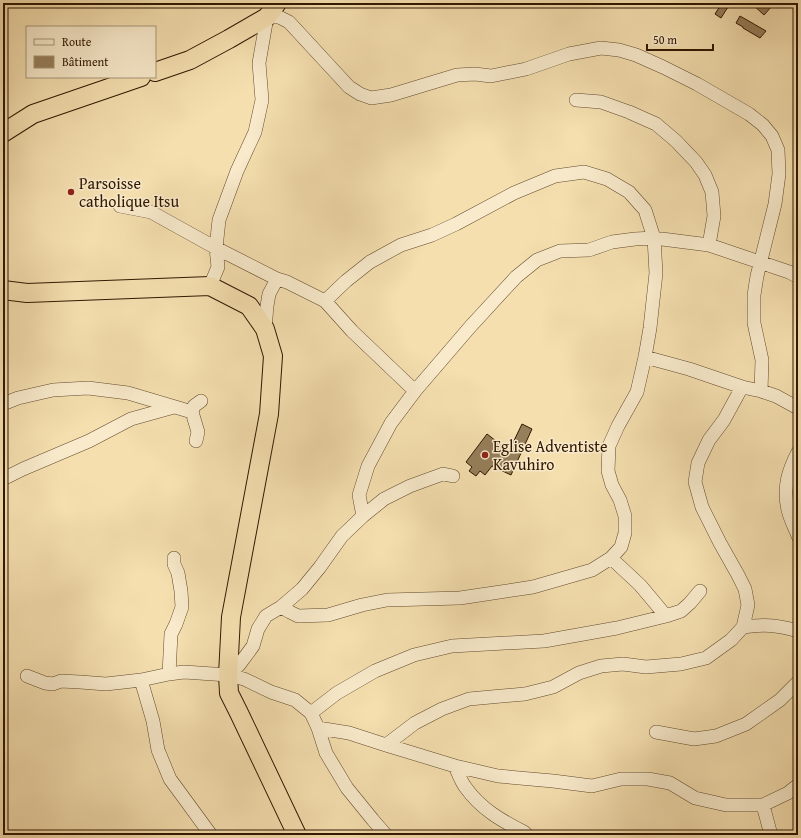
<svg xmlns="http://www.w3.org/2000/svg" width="801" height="838" font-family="'Gentium Book Plus',serif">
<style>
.building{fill:#967f5b;stroke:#301700}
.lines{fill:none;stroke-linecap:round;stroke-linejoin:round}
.minor-casing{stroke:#61492c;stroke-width:14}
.highway-casing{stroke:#301700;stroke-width:20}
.minor{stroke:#f8eacb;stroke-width:13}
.highway{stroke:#f5dfaf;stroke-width:18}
.poi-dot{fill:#8f2418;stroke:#f8eacb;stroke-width:1.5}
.labels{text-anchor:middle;stroke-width:3;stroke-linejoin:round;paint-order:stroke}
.poi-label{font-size:16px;fill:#301700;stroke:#f8eacb;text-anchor:start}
</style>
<rect width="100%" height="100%" fill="#f5dfaf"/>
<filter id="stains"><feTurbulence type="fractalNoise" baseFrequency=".005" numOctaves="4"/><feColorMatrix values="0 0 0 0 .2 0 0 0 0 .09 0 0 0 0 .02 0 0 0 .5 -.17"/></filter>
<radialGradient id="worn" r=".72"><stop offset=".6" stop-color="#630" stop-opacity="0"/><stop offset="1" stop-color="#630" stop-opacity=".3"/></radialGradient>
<path class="building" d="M722 3 728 7 721 18 715 14Z
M751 3H768L772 6 764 15Z
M740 16 747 20 766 31 760 38 743 28V27L736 23Z
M522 424 532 429 511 475 492 466 485 475 480 471 476 476 469 471 472 467 466 462 487 434 509 451Z"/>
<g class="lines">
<defs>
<path id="minor" d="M576 100 601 102 629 112 656 124 676 141 696 162 705 175 712 192 714 216 709 245
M120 206 151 212 216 248 277 279 287 282 325 301 352 331 415 391
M210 286 218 267 216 248 219 220 237 171 255 132 262 100 259 63 267 17H279L289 22 349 87 360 94 371 98 391 95 457 75 475 74 491 76 526 69 569 54 601 48 619 50 636 55 663 67 697 84 749 114 763 125 772 136 778 150 779 174 775 204 757 276 754 295V323L762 360 761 391
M265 329 267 306 269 294 277 279
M645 357 689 369 742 387 761 391 776 396 798 408
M3 404 18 398 53 390 88 388 128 393 192 412
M196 441 198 432 192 412 194 406 201 401
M798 452C788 471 783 488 788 510 790 519 795 528 798 536
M3 479 23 469 89 441 131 419 174 407
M363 516 359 495 368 466 391 423 415 391 470 327 516 277 537 260 560 251 589 250 612 242 635 239 654 238 709 245 789 272 798 277
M611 558 640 585 666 616
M281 607 290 612 298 616 328 615 362 605 387 600 460 598 533 587 592 570 611 558 621 547 625 533V516L620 500 612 485 608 471 609 446 618 426 637 392 645 357 650 328 656 273 654 238 645 210 629 192 607 179 584 172 555 176 514 193 456 224 432 235 401 245 370 262 346 281 325 301
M743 627C763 624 778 625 798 631
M169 674 171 634 176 624 182 607 181 591 178 573 174 564V558
M228 675 239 665 253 646 258 629 266 616 281 607 302 589 320 567 342 536 363 516 384 499 410 486 443 474 453 476
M27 676 45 683 53 684 61 681 80 682 106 684 141 680 169 674 184 672 228 675 244 679 271 692 295 700 311 713 318 728 326 753 347 788 373 820 386 835
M141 680 153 721 158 750 170 779 211 835
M311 713 337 693 375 671 414 655 452 646 544 641 617 628 666 616 681 611 690 603 700 591
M318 728 349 733 386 745 455 766 498 776 553 781 592 786 621 779H648L670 783 695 798 726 805H763L788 793 798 785
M656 732 694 739 716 736 746 724 780 700 798 682
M386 745 415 723 442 709 469 699 525 694 553 687 579 673 601 666 623 664 646 667 681 664 706 658 731 640 743 627 748 605 745 589 738 575 720 543 702 507 695 482 698 463 709 440 724 420 742 387
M455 766C458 773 461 782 466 788 481 809 502 821 524 832L527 835
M763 805 771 835"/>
<path id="highway" d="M155 72 190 60 229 39 267 17 277 3
M3 133 33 114 141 77
M3 290 27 293 210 286 249 306 265 329 273 356 269 414 231 617 228 675 229 693 239 713 297 835"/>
</defs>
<use href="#minor" class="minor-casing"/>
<use href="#highway" class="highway-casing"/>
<use href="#minor" class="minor"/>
<use href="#highway" class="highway"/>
</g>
<g class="poi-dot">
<circle cx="71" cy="192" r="4"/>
<circle cx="485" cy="455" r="4"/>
</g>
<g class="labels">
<g class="poi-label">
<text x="79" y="189">Parsoisse<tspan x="79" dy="18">catholique Itsu</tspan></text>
<text x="493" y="452">Eglise Adventiste<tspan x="493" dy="18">Kavuhiro</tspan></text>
</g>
</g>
<rect width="801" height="838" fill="none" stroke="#f5dfaf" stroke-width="16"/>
<rect x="4" y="4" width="793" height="830" fill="none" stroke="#301700" stroke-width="2"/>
<rect x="8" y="8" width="785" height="822" fill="none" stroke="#301700"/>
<rect x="26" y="26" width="130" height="52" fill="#f8eacb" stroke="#a8967a"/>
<rect x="34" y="39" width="20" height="6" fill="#f8eacb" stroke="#a8967a"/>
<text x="62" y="46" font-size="12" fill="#301700">Route</text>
<rect x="34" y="56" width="20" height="12" fill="#967f5b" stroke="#a8967a"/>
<text x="62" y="66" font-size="12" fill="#301700">Bâtiment</text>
<path d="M647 44v6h66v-6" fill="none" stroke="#301700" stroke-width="2"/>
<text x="653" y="44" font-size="12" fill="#301700" stroke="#f8eacb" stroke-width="3" paint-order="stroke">50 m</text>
<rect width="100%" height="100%" filter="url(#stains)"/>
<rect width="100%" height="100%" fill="url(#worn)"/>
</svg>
